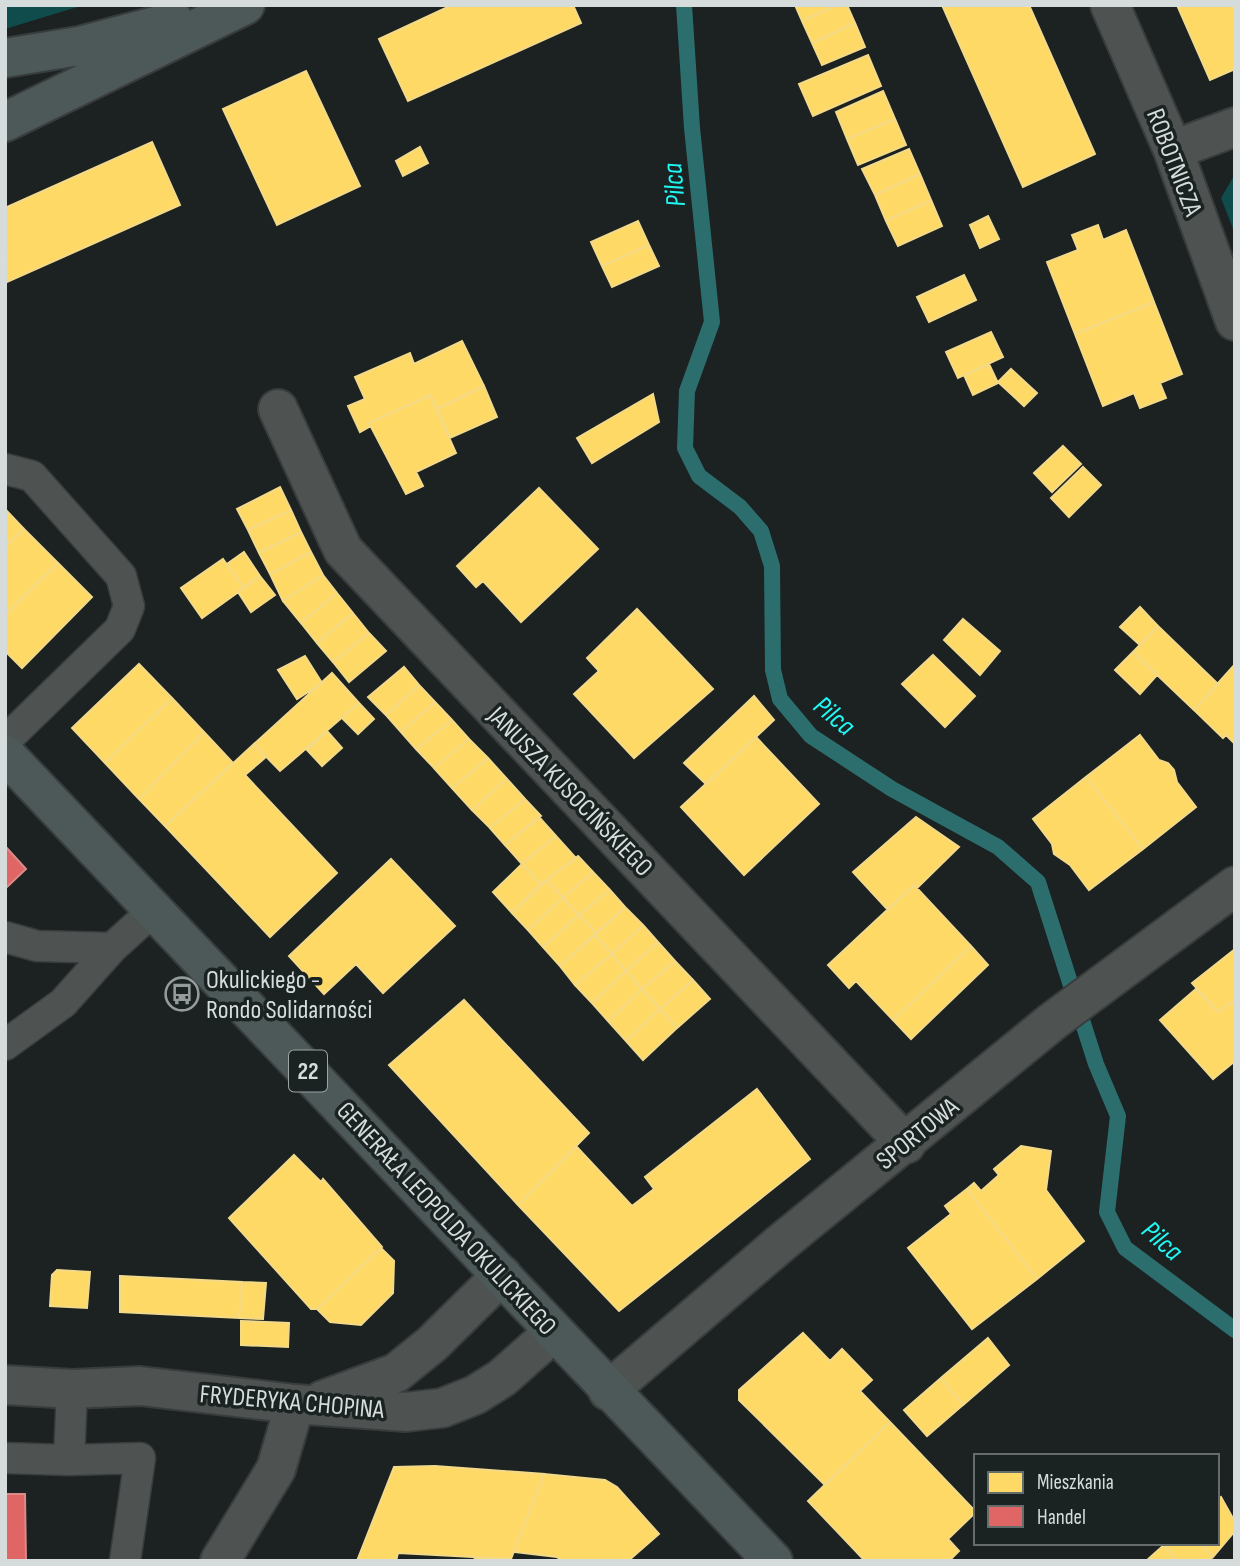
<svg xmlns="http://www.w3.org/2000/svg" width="1240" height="1566" font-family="'Sofia Sans Condensed',sans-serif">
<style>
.green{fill:#104c4b}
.homes{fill:#ffd966;stroke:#f3da89;stroke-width:2}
.shops{fill:#e06666;stroke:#dd8989;stroke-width:2}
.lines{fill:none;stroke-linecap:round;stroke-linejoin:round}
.stream{stroke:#2c6e6d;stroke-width:16}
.lane-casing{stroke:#383c3c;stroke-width:33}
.street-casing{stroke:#383c3c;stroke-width:42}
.primary-casing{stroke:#383c3c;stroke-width:42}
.lane{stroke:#4e5251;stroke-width:30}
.street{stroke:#4e5251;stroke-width:38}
.primary{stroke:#4c5958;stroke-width:38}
.labels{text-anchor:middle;stroke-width:7;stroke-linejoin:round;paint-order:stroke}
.shield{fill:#1a2322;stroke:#9ea4a4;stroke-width:2}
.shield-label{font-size:24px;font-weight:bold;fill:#d6dbdb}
.street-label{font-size:26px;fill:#d6dbdb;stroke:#1a2322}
.poi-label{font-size:26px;fill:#d6dbdb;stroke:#1a2322;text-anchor:start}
.water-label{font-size:28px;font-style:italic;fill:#21f8f4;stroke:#1a2322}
</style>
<rect width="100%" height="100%" fill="#1c2121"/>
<path class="green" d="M5 5H84L5 29Z
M1235 174V234L1221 198Z"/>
<path class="homes" d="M452 5H573L581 23 408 101 379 39Z
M795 5H837L802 21Z
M837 5H847L855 23 812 43 802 21Z
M942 5H1029L1095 154 1023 187Z
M1177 5H1235V69L1210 80Z
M855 23 865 47 822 65 812 43Z
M868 55 881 86 813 116 799 84Z
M306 71 360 186 277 225 223 109Z
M883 91 895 119 847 139 836 112Z
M895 119 906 145 858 165 847 139Z
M152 142 180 205 7 282 5 208Z
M420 147 428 163 403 176 396 161Z
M909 149 920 174 875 195 862 169Z
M920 174 931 200 886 221 875 195Z
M931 200 942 226 898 246 886 221Z
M988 216 999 239 980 248 970 225Z
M638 221 649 245 602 266 591 242Z
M1098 225 1103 240 1126 230 1154 302 1075 334 1047 262 1078 250 1072 235Z
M649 245 659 266 612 287 602 266Z
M964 275 976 300 929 322 917 297Z
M1154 302 1182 374 1160 383 1166 398 1140 408 1134 393 1103 406 1075 334Z
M991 332 1003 357 958 378 946 352Z
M462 341 484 386 437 409 430 395 369 423 371 426 360 432 348 406 365 399 355 377 410 353 414 364Z
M989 364 998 383 973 395 964 375Z
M1011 369 1037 393 1024 406 998 382Z
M484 386 497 417 450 438 437 409Z
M653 394 659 422 592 463 577 438Z
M430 395 456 453 416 472 423 486 406 494 369 423Z
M1063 446 1081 464 1052 492 1034 473Z
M1083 467 1101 485 1069 517 1051 498Z
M280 487 291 510 248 530 237 509Z
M539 488 598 549 521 622 483 581 476 587 457 566Z
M5 509 24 529 5 547Z
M291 510 301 532 259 553 248 530Z
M24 529 58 563 5 615V547Z
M301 532 311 552 270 574 259 553Z
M244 552 260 576 244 588 227 564Z
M311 552 323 575 283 601 270 574Z
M223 559 244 588 202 618 181 588Z
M58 563 92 597 22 668 5 651V615Z
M323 575 337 593 301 623 283 601Z
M260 576 275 595 251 612 238 592Z
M337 593 353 613 317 643 301 623Z
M1140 607 1158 626 1140 645 1120 627Z
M637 609 713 689 634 758 574 694 599 671 587 658Z
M353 613 369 633 333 662 317 643Z
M963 619 1000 651 980 675 944 640Z
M1158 626 1218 684 1194 710 1133 652Z
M369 633 386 651 349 682 333 662Z
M1133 652 1157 675 1140 694 1115 670Z
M933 655 975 696 945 727 902 684Z
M305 656 322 683 297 699 278 670Z
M139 664 172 698 105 763 72 728Z
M1235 664V744L1226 735 1223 738 1194 710Z
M404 667 419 685 386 715 368 697Z
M332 673 359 703 280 771 254 744Z
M419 685 435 702 401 732 386 715Z
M754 696 774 720 706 784 684 763Z
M172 698 204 732 139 799 105 763Z
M435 702 452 720 416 749 401 732Z
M359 703 374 719 358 734 342 718Z
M452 720 469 739 434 768 416 749Z
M327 731 342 748 322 766 307 750Z
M204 732 233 763 165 826 139 799Z
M1140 735 1159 760 1168 763 1174 770 1177 782 1196 807 1143 849 1086 777Z
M756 737 819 804 744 875 681 807Z
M469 739 488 758 452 788 434 768Z
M254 744 266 757 245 775 337 873 270 937 165 826Z
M488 758 507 779 472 810 452 788Z
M1086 777 1143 849 1089 890 1070 865 1054 854 1052 844 1033 819Z
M507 779 525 799 490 828 472 810Z
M525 799 541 816 505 845 490 828Z
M539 817 556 836 522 864 505 845Z
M916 817 959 847 917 888 914 885 888 910 853 872Z
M556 836 576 858 541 884 522 864Z
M578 856 593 872 563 898 547 880Z
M391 859 455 926 383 993 356 964 324 994 289 956Z
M522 864 541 884 512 913 493 892Z
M593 872 610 890 579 915 563 898Z
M547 880 563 898 528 930 512 913Z
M914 885 971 946 893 1020 856 981 849 988 828 965Z
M610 890 625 907 596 933 579 915Z
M563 898 579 915 543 947 528 930Z
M625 907 643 925 612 954 595 935Z
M579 915 596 933 560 966 543 947Z
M643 925 658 942 626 971 612 954Z
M595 935 612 954 575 985 560 966Z
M658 942 675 961 642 989 626 971Z
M971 946 988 965 911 1039 893 1020Z
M1235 949V1000L1218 1012 1192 983Z
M612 954 626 971 592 1003 575 985Z
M675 961 693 980 660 1009 642 989Z
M626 971 642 989 608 1021 592 1003Z
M693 980 710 999 677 1028 660 1009Z
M642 989 660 1009 626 1041 608 1021Z
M1196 989 1218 1012 1235 1000V1061L1213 1079 1160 1020Z
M464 1000 589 1133 518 1205 389 1065Z
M660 1009 677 1028 643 1060 626 1041Z
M757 1089 810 1159 619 1311 518 1205 576 1146 632 1206 654 1189 645 1177Z
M1021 1146 1051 1151 1046 1190 1084 1241 1037 1279 967 1189 974 1183 981 1191 999 1175 994 1169Z
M294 1155 321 1182 323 1179 382 1247 317 1309H311L229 1218Z
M967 1189 1037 1279 972 1329 908 1248 951 1214 945 1206Z
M381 1248 394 1261 393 1293 361 1325 330 1322 317 1309Z
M57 1270 90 1272 87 1308 50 1306 52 1275Z
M120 1276 242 1282 239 1318 120 1312Z
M242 1282 266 1283 263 1319 239 1318Z
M241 1321 289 1323 288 1347 241 1345Z
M803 1333 830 1361 842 1349 872 1380 860 1391 890 1422 825 1485 739 1400V1390Z
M988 1338 1009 1365 963 1405 941 1378Z
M941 1378 963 1405 927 1436 904 1410Z
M890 1422 976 1512 948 1539 959 1551 949 1561H865L808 1501Z
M435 1466 544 1474 511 1559 398 1553 396 1561H357L394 1467Z
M544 1474 605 1480 617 1487 659 1534 628 1561H562L557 1557 514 1552Z
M1221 1497 1235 1522V1531L1213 1557 1200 1543H1217V1500Z
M1166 1543H1200L1213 1557 1208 1561H1177L1164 1545Z
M1164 1545 1177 1561H1146Z
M475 1557 511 1559 474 1561Z"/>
<path class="shops" d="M5 846 26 869 5 889Z
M5 1494H25L26 1561H5Z"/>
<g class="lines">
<path class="stream" d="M684 5 692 128 712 322 687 391 685 448 699 476 740 507 761 531 772 566 773 670 780 699 811 736 892 789 998 847 1038 882 1096 1064 1118 1116 1107 1212 1125 1248 1235 1330"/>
<defs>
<path id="lane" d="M5 469 32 476 121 576 129 606 120 629 5 741
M5 937 37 946 112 948
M5 1045 63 1003 112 948 154 910
M5 1458 69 1460 140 1458 125 1561
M69 1460 72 1389"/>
<path id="street" d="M1110 5 1173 150 1235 321
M1173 150 1235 127
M278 409 343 550 906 1144
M5 1385 72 1389 140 1386 295 1404 406 1412 442 1408 475 1395 502 1378 554 1332
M608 1391 781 1243 1053 1021 1235 886
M323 1400 396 1373 432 1344 502 1275
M220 1561 276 1469 295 1404"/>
<path id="primary" d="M5 58 79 46 174 21
M5 122 245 5
M5 754 773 1561"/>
</defs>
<use href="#lane" class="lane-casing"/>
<use href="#street" class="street-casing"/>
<use href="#primary" class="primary-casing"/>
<use href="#lane" class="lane"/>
<use href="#street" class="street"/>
<use href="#primary" class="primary"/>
</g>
<defs>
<symbol id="bus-ring" viewBox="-11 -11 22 22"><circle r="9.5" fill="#1a2322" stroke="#959a9a" stroke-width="1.5"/><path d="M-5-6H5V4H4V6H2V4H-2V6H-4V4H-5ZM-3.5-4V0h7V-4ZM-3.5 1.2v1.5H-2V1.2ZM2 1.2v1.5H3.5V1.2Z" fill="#959a9a"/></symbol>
</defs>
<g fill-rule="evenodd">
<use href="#bus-ring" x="163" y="975" width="38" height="38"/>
</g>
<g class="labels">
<rect class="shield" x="289" y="1050.5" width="38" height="41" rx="5"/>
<g class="shield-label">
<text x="308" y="1079">22</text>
</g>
<g class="street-label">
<text transform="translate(1175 162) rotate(69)" y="9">ROBOTNICZA</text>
<text transform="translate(571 791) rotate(46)" y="9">JANUSZA KUSOCIŃSKIEGO</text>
<text transform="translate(917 1133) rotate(-39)" y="9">SPORTOWA</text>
<text transform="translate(447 1218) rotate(47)" y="9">GENERAŁA LEOPOLDA OKULICKIEGO</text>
<text transform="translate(292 1401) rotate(5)" y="9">FRYDERYKA CHOPINA</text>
</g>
<g class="poi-label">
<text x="206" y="988">Okulickiego -<tspan x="206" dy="30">Rondo Solidarności</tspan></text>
</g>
<g class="water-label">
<text transform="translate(673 185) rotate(-95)" y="10">Pilca</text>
<text transform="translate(835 715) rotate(40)" y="10">Pilca</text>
<text transform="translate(1163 1240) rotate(42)" y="10">Pilca</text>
</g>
</g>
<rect width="1240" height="1566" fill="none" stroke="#d6dbdb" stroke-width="14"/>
<rect x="974" y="1454" width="245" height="91" fill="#1a2322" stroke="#656d6c" stroke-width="2"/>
<rect x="988" y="1472" width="35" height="21" fill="#ffd966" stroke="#656d6c" stroke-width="2"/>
<text x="1037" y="1489" font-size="21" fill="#d6dbdb">Mieszkania</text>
<rect x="988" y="1506" width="35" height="21" fill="#e06666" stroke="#656d6c" stroke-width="2"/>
<text x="1037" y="1524" font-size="21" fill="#d6dbdb">Handel</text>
</svg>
